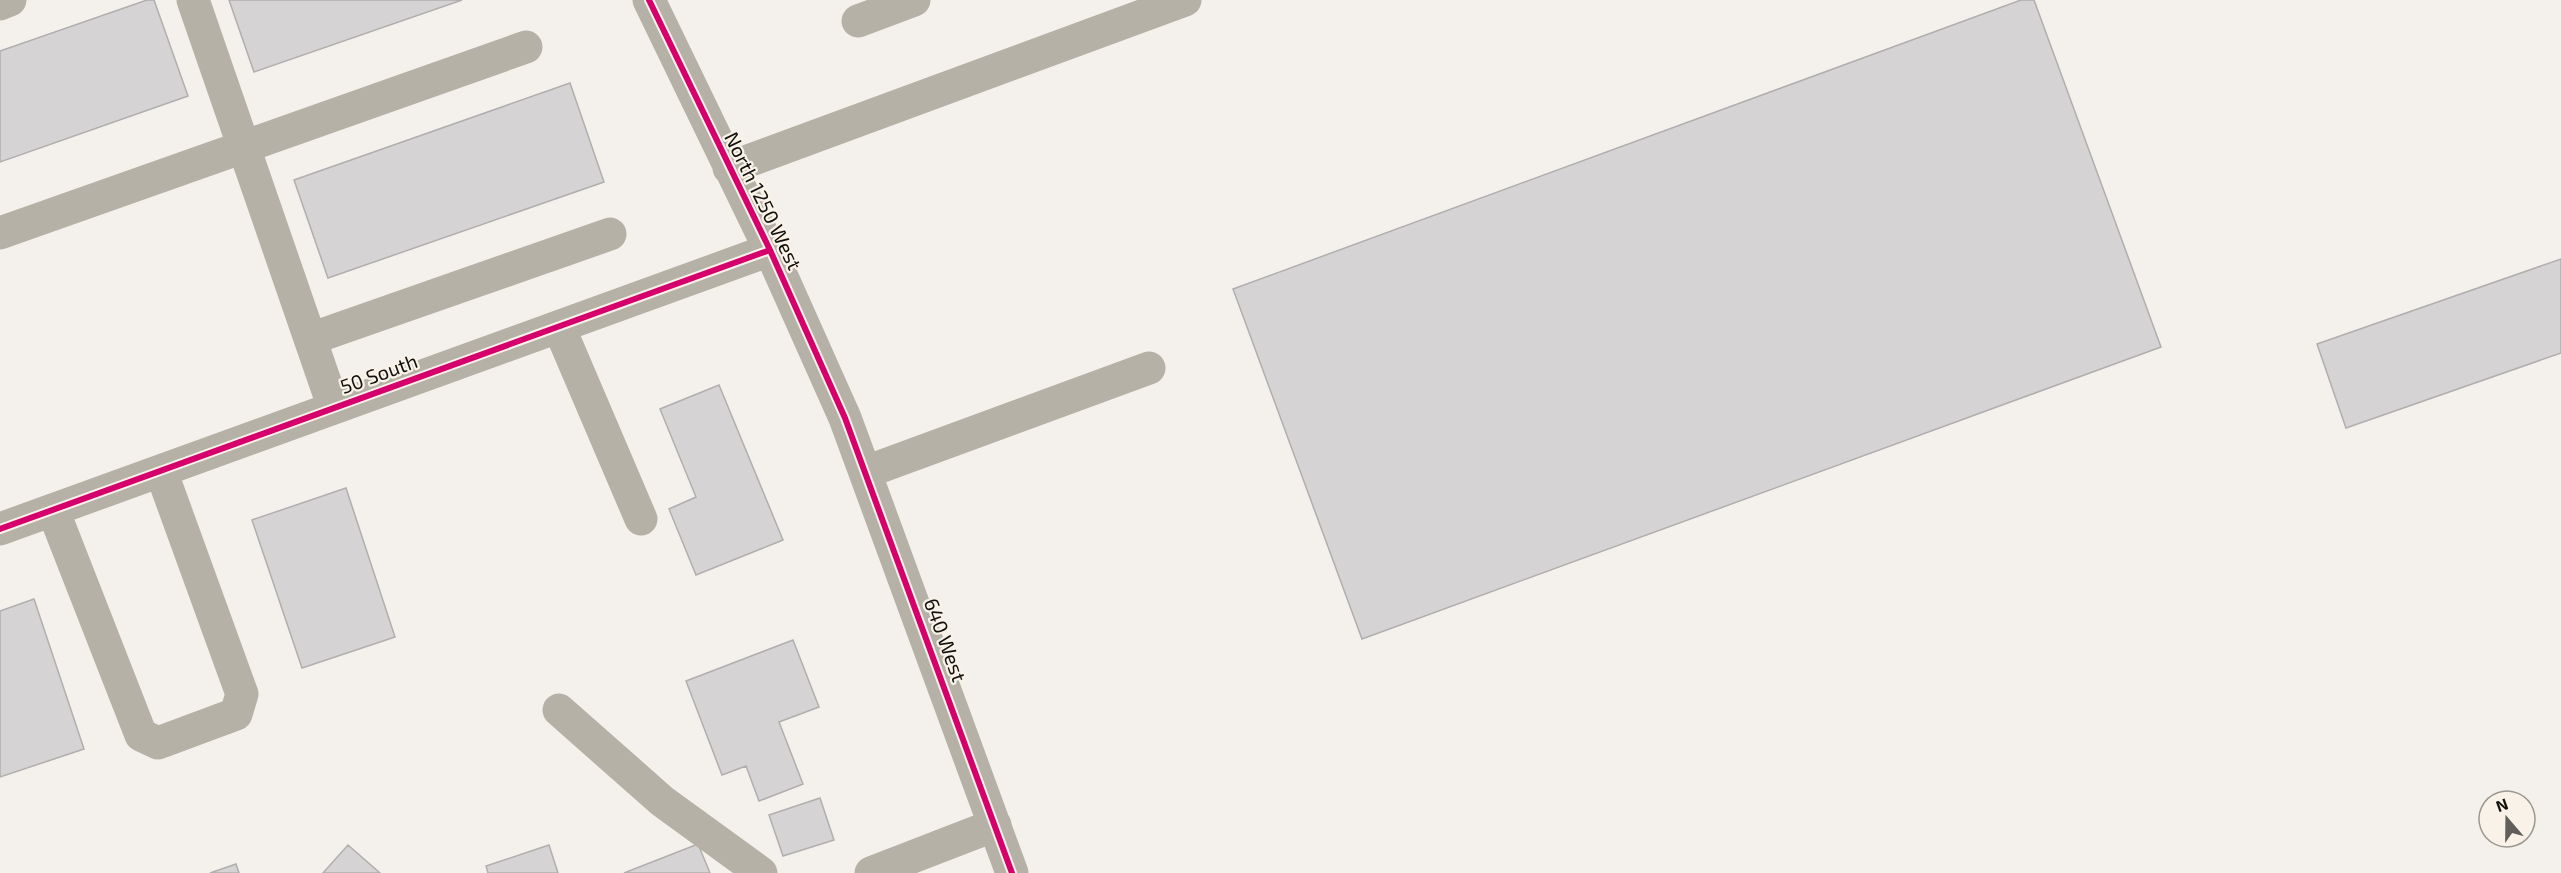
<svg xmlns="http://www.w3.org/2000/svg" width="2561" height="873" font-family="'Exo 2',sans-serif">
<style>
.building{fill:#d5d3d3;stroke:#b0aeae;stroke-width:1.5}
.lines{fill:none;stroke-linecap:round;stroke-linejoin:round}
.minor{stroke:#b5b1a6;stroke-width:33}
.cycleway-casing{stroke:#f8f2e9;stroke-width:10}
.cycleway{stroke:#d6006c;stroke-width:6}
.labels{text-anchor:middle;stroke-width:4.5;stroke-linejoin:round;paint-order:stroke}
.street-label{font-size:20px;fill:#12100d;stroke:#f8f2e9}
</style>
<rect width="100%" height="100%" fill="#f4f1ec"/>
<path class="building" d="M147 0H154L188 96 0 162V51Z
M229 0H462L254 72Z
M2021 0H2034L2161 347 1362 639 1233 289Z
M570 83 604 182 328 278 294 180Z
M2561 259V353L2346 428 2317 344Z
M719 385 783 540 696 575 669 509 696 497 660 409Z
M346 488 395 637 302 668 252 520Z
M34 599 84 749 0 777V611Z
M793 640 819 707 779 722 803 784 759 801 746 766 722 775 686 681Z
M820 798 834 840 783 856 769 815Z
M698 844 710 873H624Z
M348 845 380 873H323Z
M549 845 558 873H488L486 866Z
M236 864 239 873H210Z"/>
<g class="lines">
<path class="minor" d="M193 0 334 408
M649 0 770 250 845 418 1012 873
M0 4 10 0
M858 21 914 0
M729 168 1185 0
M0 233 526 47
M559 327 641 519
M310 339 610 234
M866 472 1149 368
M53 510 141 735 158 743 236 714 242 694 161 471
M0 529 770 250
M559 710 662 801 761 873
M871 873 995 825"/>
<defs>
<path id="cycleway" d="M649 0 770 250 845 418 1012 873
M0 529 770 250"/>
</defs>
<use href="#cycleway" class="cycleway-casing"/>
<use href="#cycleway" class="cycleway"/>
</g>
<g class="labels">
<g class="street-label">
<text transform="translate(763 201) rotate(64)" y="7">North 1250 West</text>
<text transform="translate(379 374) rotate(-20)" y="7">50 South</text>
<text transform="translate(945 640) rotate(70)" y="7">640 West</text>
</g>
</g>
<g transform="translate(2507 819) rotate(340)"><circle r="28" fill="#f8f2e9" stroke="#9c9891" stroke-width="1.5"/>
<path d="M0-4.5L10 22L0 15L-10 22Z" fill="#615f5b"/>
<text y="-9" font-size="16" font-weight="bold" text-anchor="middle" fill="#12100d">N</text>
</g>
</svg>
